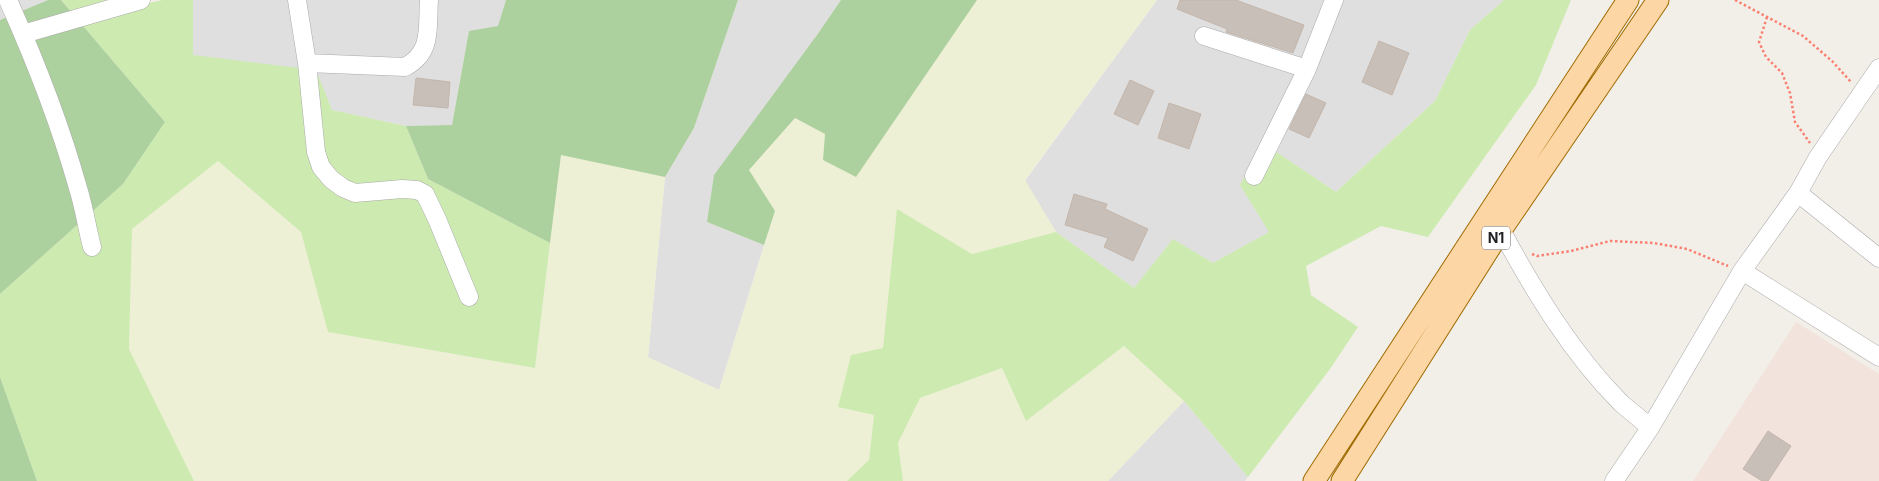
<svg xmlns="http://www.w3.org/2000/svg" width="1879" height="481" font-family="Inter,sans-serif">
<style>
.residential{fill:#e0dfdf}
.military{fill:#f3e3dd}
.farmland{fill:#eef0d5}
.grass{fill:#cdebb0}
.forest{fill:#add19e}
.building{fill:#c7bfb8;stroke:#c4b6ab}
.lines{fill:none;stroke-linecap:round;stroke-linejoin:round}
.minor-casing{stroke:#a9a9a9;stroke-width:19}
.major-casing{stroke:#a06b00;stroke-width:23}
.path{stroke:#fa8072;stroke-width:2.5;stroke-dasharray:2.5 2.5;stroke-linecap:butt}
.minor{stroke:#fff;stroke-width:18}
.major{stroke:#fcd6a4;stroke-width:21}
.labels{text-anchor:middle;stroke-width:5;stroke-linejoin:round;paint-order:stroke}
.shield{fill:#fff;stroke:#646464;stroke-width:1}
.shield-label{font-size:14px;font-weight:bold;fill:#222}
</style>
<rect width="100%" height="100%" fill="#f2efe9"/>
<path class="residential" d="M0 0H48L0 20Z
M193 0H506L498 27 469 32 452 125 406 126 332 110 192 56Z
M738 0H841L817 35 707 222 764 245 719 390 648 358 665 177 694 128Z
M1157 0H1504L1470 30 1435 101 1336 192 1264 144 1240 185 1270 232 1213 263 1173 240 1134 288 1056 232 1025 181Z
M1184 401 1248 477 1245 481H1108Z"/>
<path class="military" d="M1796 322 1879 374V481H1693Z"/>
<path class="farmland" d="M977 0H1157L1025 180 1056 232 972 254 897 209 883 348 838 407 874 415 869 460 847 481H194L129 349 132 229 218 161 301 232 329 332 535 368 561 154 665 177 648 357 719 390 775 211 749 170 795 118 825 134 856 176Z
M1124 346 1184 401 1108 481H903L898 443 920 398 1002 368 1026 421Z"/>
<path class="grass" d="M61 0H114L119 10 162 0H193V55L316 70 332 110 406 126 428 179 550 243 535 368 328 332 301 232 218 161 132 229 129 349 194 481H37L0 377V294L123 184 165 122Z
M1504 0H1571L1536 85 1428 237 1381 226 1306 266 1311 295 1358 327 1330 369 1248 477 1184 401 1124 346 1026 421 1002 368 920 398 898 443 903 481H847L869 460 874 415 838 407 851 355 883 348 897 209 972 254 1056 232 1134 288 1173 239 1213 263 1269 232 1240 185 1263 143 1336 192 1435 101 1470 30Z"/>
<path class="forest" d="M48 0H61L165 122 123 184 0 294V20Z
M506 0H738L694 128 665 177 561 155 550 243 428 179 406 126 452 125 469 31 498 26Z
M841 0H977L856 177 823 160 825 134 795 118 749 170 775 211 764 245 707 222 714 175 817 35Z
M0 377 37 481H0Z"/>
<path class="building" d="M1180 0H1236L1304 25 1293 53 1226 32 1227 29 1177 9Z
M1379 41 1409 53 1392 95 1362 82Z
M416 78 450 82 448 108 413 105Z
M1130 80 1154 91 1138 125 1114 114Z
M1306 94 1326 103 1309 138 1289 129Z
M1169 103 1201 114 1189 149 1158 138Z
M1074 194 1107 204 1105 209 1148 229 1133 261 1104 247 1108 238 1065 225Z
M1768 431 1791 446 1768 481H1762L1743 469Z"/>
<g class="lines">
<defs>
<path id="minor" d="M8 0C35 60 60 124 78 188 84 207 87 228 92 247
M297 0 307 63 316 152 321 167 331 179 343 188 355 193 402 189 417 190 425 194 437 219 469 297
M23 34 141 0
M1204 36 1307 69
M307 63 405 67C433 52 427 28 429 0
M1254 176 1307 69 1334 0
M1798 193 1879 258
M1501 230C1534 291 1572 354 1621 403 1630 411 1641 419 1650 428
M1742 271 1879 357
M1614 481 1650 428 1742 271 1798 193 1818 157 1879 68"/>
<path id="major" d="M1314 481 1628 0
M1342 481 1501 230 1658 0"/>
</defs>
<use href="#minor" class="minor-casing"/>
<use href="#major" class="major-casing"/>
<path class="path" d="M1735 0 1803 36 1832 61 1851 82
M1767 17 1759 42 1766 57 1782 73 1790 93 1795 122 1810 143
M1532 254 1537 256 1571 251 1610 241 1654 243 1687 249 1728 266"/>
<use href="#minor" class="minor"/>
<use href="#major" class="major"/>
</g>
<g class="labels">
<rect class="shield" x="1482" y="226.5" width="28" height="23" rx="4"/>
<g class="shield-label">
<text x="1496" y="243">N1</text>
</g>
</g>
</svg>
